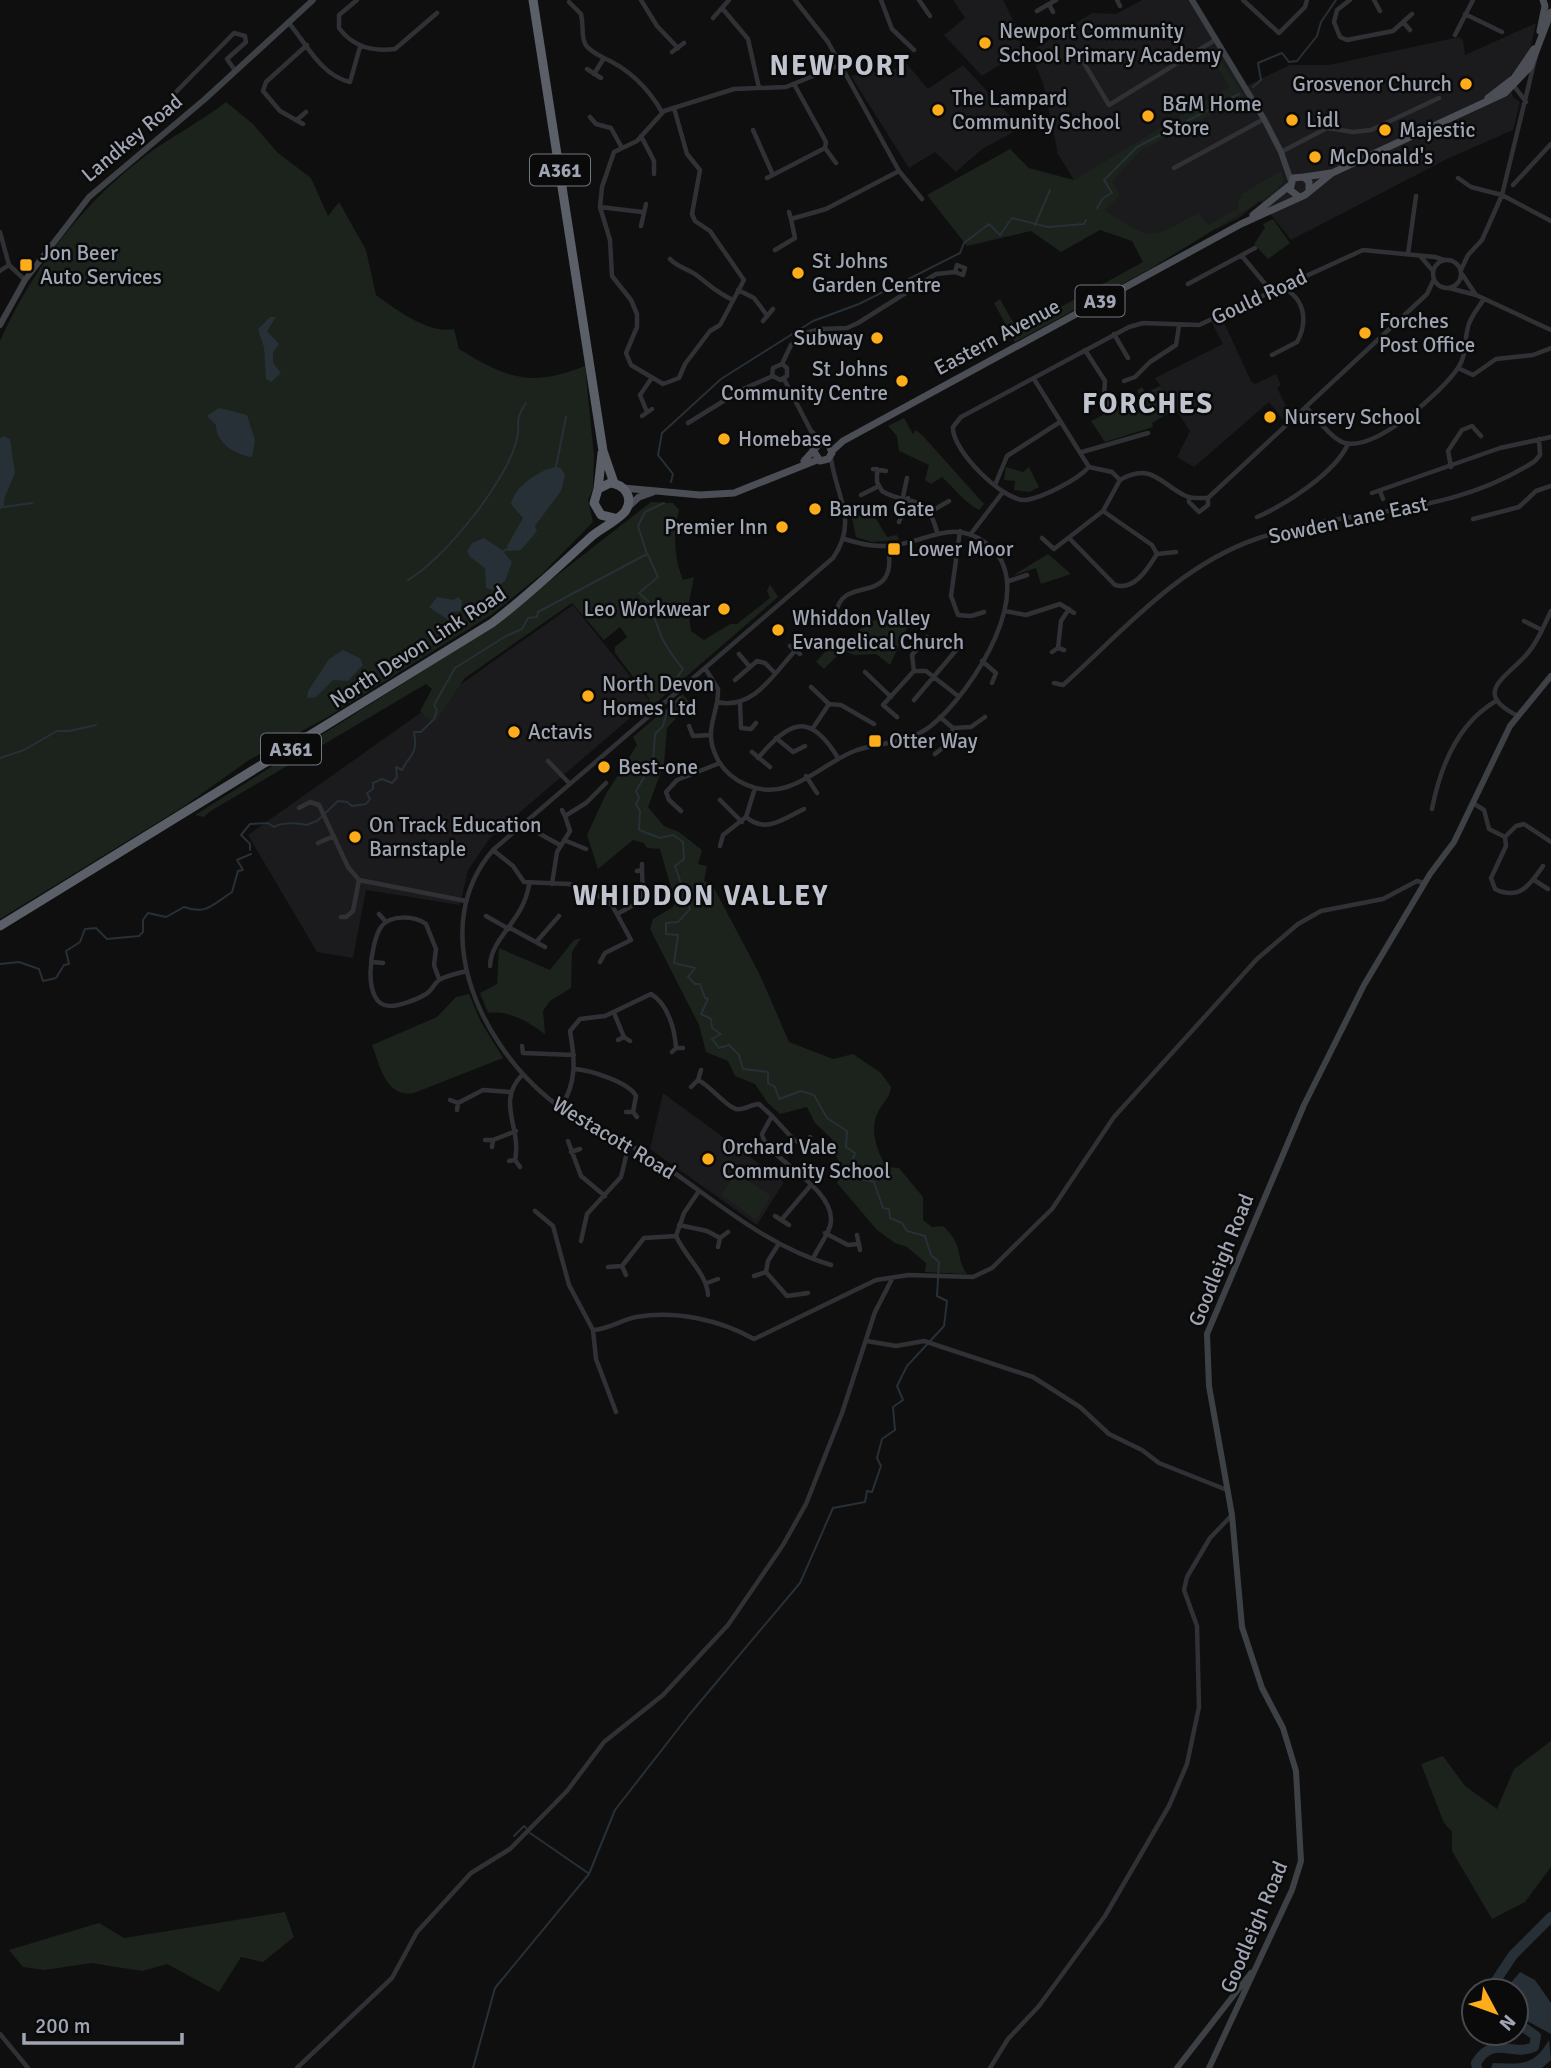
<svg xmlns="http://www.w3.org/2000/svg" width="1551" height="2068" font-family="Signika,sans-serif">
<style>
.built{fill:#1b1b1d}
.green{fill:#1b231c}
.water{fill:#273036}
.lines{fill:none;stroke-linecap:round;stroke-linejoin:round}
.stream{stroke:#273036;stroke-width:2}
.river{stroke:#273036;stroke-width:10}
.street{stroke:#303135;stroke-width:4.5}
.secondary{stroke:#3d4045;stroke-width:6}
.primary{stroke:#4b4e55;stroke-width:7}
.highway{stroke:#5b5f67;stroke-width:9}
.poi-dot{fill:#fdac1a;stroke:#0a0a0b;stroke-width:2.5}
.labels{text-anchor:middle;stroke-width:5;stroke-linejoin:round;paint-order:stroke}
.shield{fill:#0a0a0b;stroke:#727680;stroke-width:2}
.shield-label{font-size:19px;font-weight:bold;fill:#9fa5b2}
.poi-label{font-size:21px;fill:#9fa5b2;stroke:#0a0a0b;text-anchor:start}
.street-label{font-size:21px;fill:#9fa5b2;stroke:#0a0a0b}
.district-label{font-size:28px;font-weight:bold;letter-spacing:2px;fill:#c0c4ce;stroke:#0a0a0b}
</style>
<rect width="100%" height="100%" fill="#0f0f10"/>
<path class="built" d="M953 0H1003L1016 26 1022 51 982 76 944 35 965 18Z
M1142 0H1189L1244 87 1290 65H1329L1459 37 1463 40 1465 55 1536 23 1530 50 1508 79 1513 97 1520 102 1513 130 1447 159 1291 240 1260 201 1239 218 1216 229 1171 237 1144 235 1109 219 1074 180 1058 154 1043 83 1030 52 1092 13 1116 14Z
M906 63 928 89 963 65 1021 128 982 149 956 172 935 152 909 168 851 76 898 68Z
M1222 318 1251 381 1255 384 1276 374 1281 385 1277 388 1290 414 1283 420 1269 402 1194 467 1177 457 1190 431 1155 378 1223 344 1212 323Z
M573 605 650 701 490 838 468 870 460 905 366 890 353 958 317 952 248 835Z
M663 1093 784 1182 757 1225 650 1149Z"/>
<path class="green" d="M1212 47 1245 97 1140 151 1112 182 1120 195 1105 210C1153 242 1148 240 1198 213L1208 225 1239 208 1237 200 1242 197 1241 194 1281 171 1284 181 1272 194 1150 269 1015 342 994 303 1000 299 1014 324 1033 314 1037 320 1143 262 1132 241 1100 230 1061 252 1031 231 967 246 927 195 1010 149 1029 168 1074 180 1229 87 1208 50Z
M226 102 253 124 278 153 311 178 328 216 339 202 366 250 376 295C397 310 428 334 454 329L459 349C507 378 530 388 585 366L594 456 593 489 588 500 593 522 543 573 491 615 326 718 249 760 186 805 0 919V341C33 268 81 205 145 156 171 137 200 122 226 102Z
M1273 219 1290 243 1268 259 1254 244 1265 228 1263 224Z
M1160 386 1176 409 1152 423 1153 427 1105 442 1091 421 1139 396 1137 390 1142 387 1146 393Z
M904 418 913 434 916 430 923 436 984 504 979 510C964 502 955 489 942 477L931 484 925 480 929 465 899 451 897 436 888 426Z
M1006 467 1023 472 1029 467 1039 487 1030 492 1014 490 1015 481 1004 480Z
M651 502 673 503 679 510C673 534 674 558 683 580L694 577 688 607 691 631 704 640 730 624H737L770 598 767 591 770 584 778 597 651 707 649 698 615 653V647L627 637 620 627 604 640 572 603 465 678 436 721 428 719 420 711 432 689 426 684 209 812 204 817 195 815 483 633Z
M850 509 858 513 868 511 875 517 887 537 897 535 899 540 872 542 856 537Z
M1048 554 1071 574 1041 584 1036 568 1012 576Z
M916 611 919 623 908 626 890 665 876 654 854 655 847 652 839 654 824 669 816 662 830 646 855 638 856 632 871 621Z
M683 694 690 703 667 728 664 764 648 807 664 826 679 832 702 850 698 864 707 866 704 881 712 884 760 975 789 1042 833 1059 853 1054 881 1073 891 1087C890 1098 883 1102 878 1112 869 1129 877 1153 887 1167L899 1168 923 1197V1220L932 1227 943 1226C965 1246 954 1255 967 1274L925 1272 926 1263 907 1247 895 1243 877 1230 837 1183 843 1170 833 1150 832 1139 815 1123 807 1107 780 1114 767 1102 755 1084 735 1076 728 1061 706 1052 699 1025 650 929 653 919 673 907 675 902 660 849 647 848 644 843 633 840 598 869 587 835 606 794 637 745 633 737Z
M581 938 572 952 571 988 550 1001 543 1011 545 1034C528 1022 510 1010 488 1013L480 993 497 984 499 948 550 970 574 940Z
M469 994 481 1022 503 1058 414 1093C385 1098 380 1065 372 1045L437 1017 456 997Z
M736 1172 771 1196 756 1220 721 1195Z
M1551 1741V1867L1525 1902 1492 1919 1452 1851V1832L1444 1823 1421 1764 1443 1756 1465 1786 1497 1809 1514 1769Z
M285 1912 294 1937 263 1962 241 1957 219 1992 167 1964 142 1971 91 1963 45 1970 23 1967 9 1950 99 1923 124 1938Z"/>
<path class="water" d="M270 317H276L267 331 279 344 273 353V363L281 373 271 382 266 379 264 347 258 329Z
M219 408 247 415 255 440 252 457C235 455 216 443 216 425L207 416Z
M3 436 10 439 15 473 4 499V507L0 509V439Z
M555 467 561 468 565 475 561 491 535 526 537 531 521 550 508 551 507 546 523 518 511 504C515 486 538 471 555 467Z
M484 538 502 550 512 562 505 581 493 590 486 588 485 568 470 557 467 551 472 543Z
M437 597 454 600 458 597 462 601 461 611 452 612 448 620 429 607Z
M343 650 360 658 363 665 348 681 333 680 316 697 307 698 308 691 329 659Z
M1520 1972 1535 1980 1551 2003V2034L1516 2015V1991H1504Z
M1549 2040 1551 2060 1542 2068H1491L1493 2063C1522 2064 1534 2066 1549 2040Z"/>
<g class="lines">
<path class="stream" d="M1253 87 1261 80 1258 63 1282 53 1289 62 1297 61 1317 36 1321 22 1336 0
M1097 208 1103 198 1112 193 1104 180 1137 147 1239 94
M1035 225 1050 190
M556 467 566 417
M671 482 673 474 658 455 662 433 721 379 813 321 859 304 960 253 964 243 989 224 1000 235 1012 218 1048 227 1084 224 1086 220
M4 507 32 503
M503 551 508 549
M648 555 658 577 639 593 653 606 651 613C657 621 657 627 661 635 664 645 676 660 683 669L671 686
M408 580C444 559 509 479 517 438 521 420 513 423 526 403
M0 758 24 750 57 731H69L96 725
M250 850V844L241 835 250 824 268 823 274 827C281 822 300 823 306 825L317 821 338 801 347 802 352 806 366 804 370 799 367 793 373 789V783L382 779 392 783 397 777 396 767 402 770C410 754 418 755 414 732H421L434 719 437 710 434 705 455 668 506 636 522 629 528 618 537 617 538 612 647 554 638 526 645 512 664 503
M0 964 19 962 39 969 43 981 56 978 64 965 69 964 66 951 80 942 85 929 96 928 107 939 139 936 143 932V920L148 913 166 917 184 907C206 915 212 905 232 892L238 871 243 870 237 860 251 854
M530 1833 588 1873
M514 1836 524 1826 526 1828
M473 2068 495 1988 589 1874 615 1810 689 1715 800 1583 833 1508 865 1502 867 1491 872 1492 881 1466 877 1458 882 1439 895 1430 893 1407 903 1400 897 1386 907 1366 944 1326 947 1301 937 1296 939 1262 931 1255 925 1236 907 1231 902 1223 890 1218 889 1209 883 1208 874 1182 857 1178 859 1166 852 1162 855 1153 846 1147 847 1131 827 1118 814 1095 801 1091 779 1099 775 1087 768 1083V1072L743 1069 739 1055 729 1045 719 1048 712 1039 721 1034 712 1028 711 1019 701 1014 708 999 705 998 700 984H695L688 977 695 968 674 963 678 935 666 934V923L678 922 690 909 675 866 684 859 683 842 673 835 660 838 639 830 640 811 636 804 639 798 636 791 653 762 655 734 663 726 667 711 680 697"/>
<path class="river" d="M1489 1991 1513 1955 1551 1917
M1477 2068 1476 2063C1494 2034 1510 2057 1534 2047L1536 2036 1516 2022"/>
<path class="street" d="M357 0 339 15V28C353 47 372 52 395 49L437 13
M641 0 657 26 678 48
M795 0 828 42 899 171 922 199
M881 0 892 29 914 50
M919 0 930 16
M1117 0 1120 6
M1243 0 1279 33 1305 7 1307 0
M1350 0 1337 10 1334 22 1340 37 1347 40 1393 31 1412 14
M1374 0 1380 11
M569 2 581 14C586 38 575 44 604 58L594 74
M722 8 748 39 759 88
M1037 11 1049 4
M1053 12 1049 4 1056 0
M1465 14 1502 32
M713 18 729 0
M288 22C307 44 320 75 350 82L360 47
M1403 22 1410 30
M1455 35 1473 0
M1075 48 1109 105 1215 40
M672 52 684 43
M604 58C629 69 648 88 662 112
M587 69 601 78
M794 84 826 142 825 148 836 163
M1514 86 1526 102
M173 95 234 33 245 36 246 42 227 59 234 69
M674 108 687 154 700 170 692 214 695 221 710 231 744 280 720 325 710 331 685 364 679 378 663 384 631 365 626 353 637 327V314L631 300 612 276 610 240 600 207 602 187 614 152 637 141 664 111 734 89 786 87 840 65
M590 117 596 124 611 128 622 148
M298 119 306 112
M303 124 280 111 263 91 266 82 307 45
M753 130 773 175
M641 136 654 161V174
M1281 152 1327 128 1353 132 1371 130 1439 98
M1174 168 1264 119
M767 178 825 148
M1458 178 1471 187 1502 195 1551 221
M1513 185 1551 144
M600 207 642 212
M789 212 791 219
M641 226 646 204
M0 232 9 265 25 280
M775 250 795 238 791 219 826 209 899 171
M1408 254 1416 196
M1242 256 1271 291
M1421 257 1433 271
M670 259C677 267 686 268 695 274 710 285 715 292 733 300
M1433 274a14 14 0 1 1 28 0a14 14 0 1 1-28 0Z
M1461 270 1468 255 1482 240 1502 195 1536 55
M0 271 9 265
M1462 274 1476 295
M1188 284 1255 248
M1449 288 1476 295 1551 330
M738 290 754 298 766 314
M763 321 773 309
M1114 334 1128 358
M1085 350 1105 381 1104 396 1109 405
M1272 355 1297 342C1309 320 1304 296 1280 287
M782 364 791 345 806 333 820 329 847 328 858 323 936 274 955 272 963 275 965 268 957 265 955 272
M1458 368 1473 375 1496 359 1533 355 1551 348
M772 376 773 368 782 364
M773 376 780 380 787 376V368L782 364
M784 379 811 431 824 443
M1034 379 1089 467
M1124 381 1135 377 1150 362 1176 345 1179 326
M1306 407C1316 417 1331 439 1345 443 1376 451 1442 392 1458 368 1467 355 1464 341 1468 327 1470 317 1479 307 1484 299
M647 412 640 395 651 379
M642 416 652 409
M688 423 743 389 773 376
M811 432 814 449
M1082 452 1148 433
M831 458C836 497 859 520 833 558L493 850C427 927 478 1040 548 1098 579 1124 619 1137 654 1159 712 1197 763 1245 831 1265
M1089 467C1077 480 1044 497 1026 500 1003 502 951 449 953 427L961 417 1129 327 1143 323 1199 325 1363 250 1435 257 1444 260
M1089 467 1112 472 1120 480
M1451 467 1448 451 1462 430 1472 426 1481 436
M873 469 886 471
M877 469V482L882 491C910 508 926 490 937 532
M1120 480C1153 461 1162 486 1186 496 1192 499 1201 498 1208 498
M995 485 1007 456 1060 422
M1380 491 1383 499
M1372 493 1500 448 1551 437
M861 495 879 486
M903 497 907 478
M1189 497V502L1199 512 1208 505V498
M1208 498 1427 294 1434 279
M930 512 949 501
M1257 517C1285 505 1335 473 1348 444
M1473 519 1519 507 1536 491 1551 486
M899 522 908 498
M960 531 951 596 958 615 971 616 984 612
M970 535 1003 492
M1042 538 1054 549 1103 511 1120 480
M1070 539 1115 585C1135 591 1148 568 1157 554L1152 545 1103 511
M1157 554 1176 552
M1009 581 1027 575
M1005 611 1026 615 1060 604 1074 613
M836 614C841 572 899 610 888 546
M1524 621 1542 630
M790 646 800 654
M1058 648 1061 621 1069 609
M1052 652 1058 648 1064 650
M739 654 749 666
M982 661 996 673 992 683
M705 668 718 689C719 714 703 729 716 756 728 782 760 796 787 787 812 779 832 759 857 750 883 742 910 743 932 725 972 692 1043 585 986 543 954 519 929 540 896 545 877 548 861 544 844 539
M914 671 912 655 927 637
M865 672 891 697
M735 680 757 661 765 663 775 673
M1054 683 1063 685C1123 631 1178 566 1256 539 1352 506 1446 519 1535 461L1540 455 1539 439
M811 687 829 704 841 705 874 724
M914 700 958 648
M717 702C753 710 773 675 794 652
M740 703 741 728 751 729 756 723
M1518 716C1471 693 1506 678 1527 654 1538 642 1544 625 1551 611
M897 717 883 705 914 671H926L958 696
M940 717 953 728 971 727 985 717
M689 726 693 736 711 735
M813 728 829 704
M776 738 793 752 805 746
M752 752 770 767
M935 754 946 745 953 728
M758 758C789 722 809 710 838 758
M548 761 569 783
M806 776 817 793
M720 800 742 822
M1473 803 1484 810 1489 829 1505 837 1506 846 1491 878 1495 889C1519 901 1530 885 1543 866
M299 808 310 802 319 805 348 867 359 880 466 901
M1432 809C1440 768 1458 723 1496 701
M562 810 565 816
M681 811 669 800 666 792 677 780 720 763
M746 817C766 834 783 819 804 809
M540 834 560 845
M1505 837 1516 826 1524 824 1551 842
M564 840 586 849
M318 843 334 836
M720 846 723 835 746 817 755 788
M493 850 513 866 524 882 569 884 589 890 612 905 631 940 605 953 600 962
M637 871 642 870V864
M1534 880 1548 889
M552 884 557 852 570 831 565 816 586 803 606 783
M619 913 637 903 643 895 642 870
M379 914 386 922
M486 916 509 929
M341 917H346L353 911 359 880
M510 928 545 947
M538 940 559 916
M373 962 383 963
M490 966C491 937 523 922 529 885
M439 979 434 965 436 949 426 924C415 916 390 914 381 927 371 941 360 1006 390 1006 400 1006 418 999 426 994 433 990 434 982 441 979 449 975 458 973 467 971
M614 1013 624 1037
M618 1040 624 1037 630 1041
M522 1046 523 1053 574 1055
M672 1052 676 1048H683
M575 1069C589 1070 629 1082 636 1096L633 1112
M698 1080C711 1086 725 1106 736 1109 744 1111 751 1104 759 1104L772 1116 762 1134C765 1157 831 1185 831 1219 832 1231 817 1248 813 1259
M691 1087 698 1080 701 1070
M450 1100 458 1103 457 1110
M458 1103 483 1090 510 1092
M561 1107C577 1082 575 1060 570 1031L580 1019 605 1016 651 994C668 1004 675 1030 676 1048
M626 1112H633L637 1117
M772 1116 794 1140 818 1151
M485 1140H493L492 1147
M493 1140 516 1131
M568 1141 581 1176 605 1196
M807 1146 810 1137
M571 1152 580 1149
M515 1160C522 1127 495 1102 523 1074
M509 1161 515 1160 520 1167
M699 1191 684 1213 676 1236C686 1258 707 1274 708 1295
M535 1211 553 1226 569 1285 593 1330C609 1329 621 1320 636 1317 676 1310 720 1320 754 1339L876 1280 909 1275 973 1277 992 1268 1052 1209 1114 1117 1257 959 1298 924 1321 911 1383 899 1417 881 1424 883
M775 1216 789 1225
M783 1218 811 1185
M679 1225 707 1231 720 1238
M825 1233 848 1245 859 1244
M857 1235 860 1250
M581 1241 587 1214 621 1177 629 1144
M778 1245 768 1261 766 1272 787 1296 808 1293
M718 1247 720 1238 728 1232
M622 1266 626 1275
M608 1267 622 1266 644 1238 676 1236
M754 1276 766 1272
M707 1283 718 1279
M593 1330 596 1359 616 1412
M867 1341 896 1346 924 1341 1033 1377 1080 1407 1109 1434 1142 1450 1159 1463 1227 1490
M0 2034 28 2068
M297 2068 392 1978 417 1932 471 1873 510 1849 567 1791 604 1742 663 1695 728 1625 783 1545 806 1504 842 1413 875 1312 892 1279
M990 2068 1008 2039 1039 2006 1105 1916 1169 1806 1187 1764 1199 1707 1197 1626 1184 1590 1187 1577 1210 1538 1232 1515"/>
<path class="secondary" d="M1192 0 1264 119 1281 152 1291 181
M0 325 25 280 89 197 205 99 313 0
M1177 2068 1251 1973
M1209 2068 1292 1890 1301 1861 1296 1771 1283 1728 1262 1688 1242 1627 1232 1515 1209 1386 1207 1334 1304 1105 1364 985 1430 874 1454 842 1510 726 1551 676"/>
<path class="primary" d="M1540 31 1545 6 1543 0
M1488 98 1514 78 1534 49
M1304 177 1331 173
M1298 196 1290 190 1293 178 1304 177 1309 182V190
M1253 215 1289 186
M832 451 843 441 1241 224 1305 195 1332 173 1505 93 1530 67 1551 12
M804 461 820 443 829 445 832 453 828 459 820 461 813 450
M623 488 700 495 734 493 817 460
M628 507 639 497 653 492"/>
<path class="highway" d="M533 0 603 451 614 483
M598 489 602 453
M0 926 492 623C528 596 559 566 592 536 600 529 622 518 626 510 634 496 623 484 610 483L598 489 594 503 601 515 614 518"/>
</g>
<g class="poi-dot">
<circle cx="985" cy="43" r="7"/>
<circle cx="1466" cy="84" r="7"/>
<circle cx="938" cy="110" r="7"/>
<circle cx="1148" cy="116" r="7"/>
<circle cx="1292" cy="120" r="7"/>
<circle cx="1385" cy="130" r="7"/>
<circle cx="1315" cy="157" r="7"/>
<rect x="19" y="258" width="14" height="14" rx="3.5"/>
<circle cx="798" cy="273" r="7"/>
<circle cx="1365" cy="333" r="7"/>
<circle cx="877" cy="338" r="7"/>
<circle cx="902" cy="381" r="7"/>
<circle cx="1270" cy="417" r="7"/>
<circle cx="724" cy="439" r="7"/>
<circle cx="815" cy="509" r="7"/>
<circle cx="782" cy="527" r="7"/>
<rect x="887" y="542" width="14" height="14" rx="3.5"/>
<circle cx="724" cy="609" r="7"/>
<circle cx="778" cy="630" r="7"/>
<circle cx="588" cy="696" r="7"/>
<circle cx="514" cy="732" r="7"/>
<rect x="868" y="734" width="14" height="14" rx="3.5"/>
<circle cx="604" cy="767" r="7"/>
<circle cx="355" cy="837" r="7"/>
<circle cx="708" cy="1159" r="7"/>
</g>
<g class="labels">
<g class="shield">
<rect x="530" y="154.5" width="60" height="31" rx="5"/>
<rect x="1075.5" y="285.5" width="49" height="31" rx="5"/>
<rect x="261" y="733.5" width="60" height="31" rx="5"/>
</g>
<g class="shield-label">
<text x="560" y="177">A361</text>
<text x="1100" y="308">A39</text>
<text x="291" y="756">A361</text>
</g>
<g class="poi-label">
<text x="999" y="38">Newport Community<tspan x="999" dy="24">School Primary Academy</tspan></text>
<text x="1452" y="91" text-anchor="end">Grosvenor Church</text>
<text x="952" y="105">The Lampard<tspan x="952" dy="24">Community School</tspan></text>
<text x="1162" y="111">B&amp;M Home<tspan x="1162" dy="24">Store</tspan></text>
<text x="1306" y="127">Lidl</text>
<text x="1399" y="137">Majestic</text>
<text x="1329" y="164">McDonald's</text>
<text x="40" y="260">Jon Beer<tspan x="40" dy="24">Auto Services</tspan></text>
<text x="812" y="268">St Johns<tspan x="812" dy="24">Garden Centre</tspan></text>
<text x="1379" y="328">Forches<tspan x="1379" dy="24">Post Office</tspan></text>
<text x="863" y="345" text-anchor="end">Subway</text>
<text x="888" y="376" text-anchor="end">St Johns<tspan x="888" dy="24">Community Centre</tspan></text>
<text x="1284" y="424">Nursery School</text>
<text x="738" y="446">Homebase</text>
<text x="829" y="516">Barum Gate</text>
<text x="768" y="534" text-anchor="end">Premier Inn</text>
<text x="908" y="556">Lower Moor</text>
<text x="710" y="616" text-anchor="end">Leo Workwear</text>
<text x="792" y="625">Whiddon Valley<tspan x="792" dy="24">Evangelical Church</tspan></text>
<text x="602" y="691">North Devon<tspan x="602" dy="24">Homes Ltd</tspan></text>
<text x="528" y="739">Actavis</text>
<text x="889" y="748">Otter Way</text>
<text x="618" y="774">Best-one</text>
<text x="369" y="832">On Track Education<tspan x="369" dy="24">Barnstaple</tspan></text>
<text x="722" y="1154">Orchard Vale<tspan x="722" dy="24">Community School</tspan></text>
</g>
<g class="street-label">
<text transform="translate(132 138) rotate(-40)" y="7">Landkey Road</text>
<text transform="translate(1259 297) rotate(-25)" y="7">Gould Road</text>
<text transform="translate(997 337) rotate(-28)" y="7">Eastern Avenue</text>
<text transform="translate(1348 520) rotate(-12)" y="7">Sowden Lane East</text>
<text transform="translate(418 647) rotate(-33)" y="7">North Devon Link Road</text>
<text transform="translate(614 1138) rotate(31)" y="7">Westacott Road</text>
<text transform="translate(1221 1260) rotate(-68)" y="7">Goodleigh Road</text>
<text transform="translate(1254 1927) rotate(-67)" y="7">Goodleigh Road</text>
</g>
<g class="district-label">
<text x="840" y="75">NEWPORT</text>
<text x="1148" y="413">FORCHES</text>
<text x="701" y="905">WHIDDON VALLEY</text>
</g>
</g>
<g transform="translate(1495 2012) rotate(131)"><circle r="33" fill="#0a0a0b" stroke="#46484e" stroke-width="2"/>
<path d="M0-5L12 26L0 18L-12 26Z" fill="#fdac1a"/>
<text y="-10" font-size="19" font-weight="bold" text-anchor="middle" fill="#9fa5b2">N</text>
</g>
<path d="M24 2033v10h158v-10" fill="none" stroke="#9fa5b2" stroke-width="3.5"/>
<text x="35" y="2033" font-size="21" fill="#9fa5b2" stroke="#0a0a0b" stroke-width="5" paint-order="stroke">200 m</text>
</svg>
